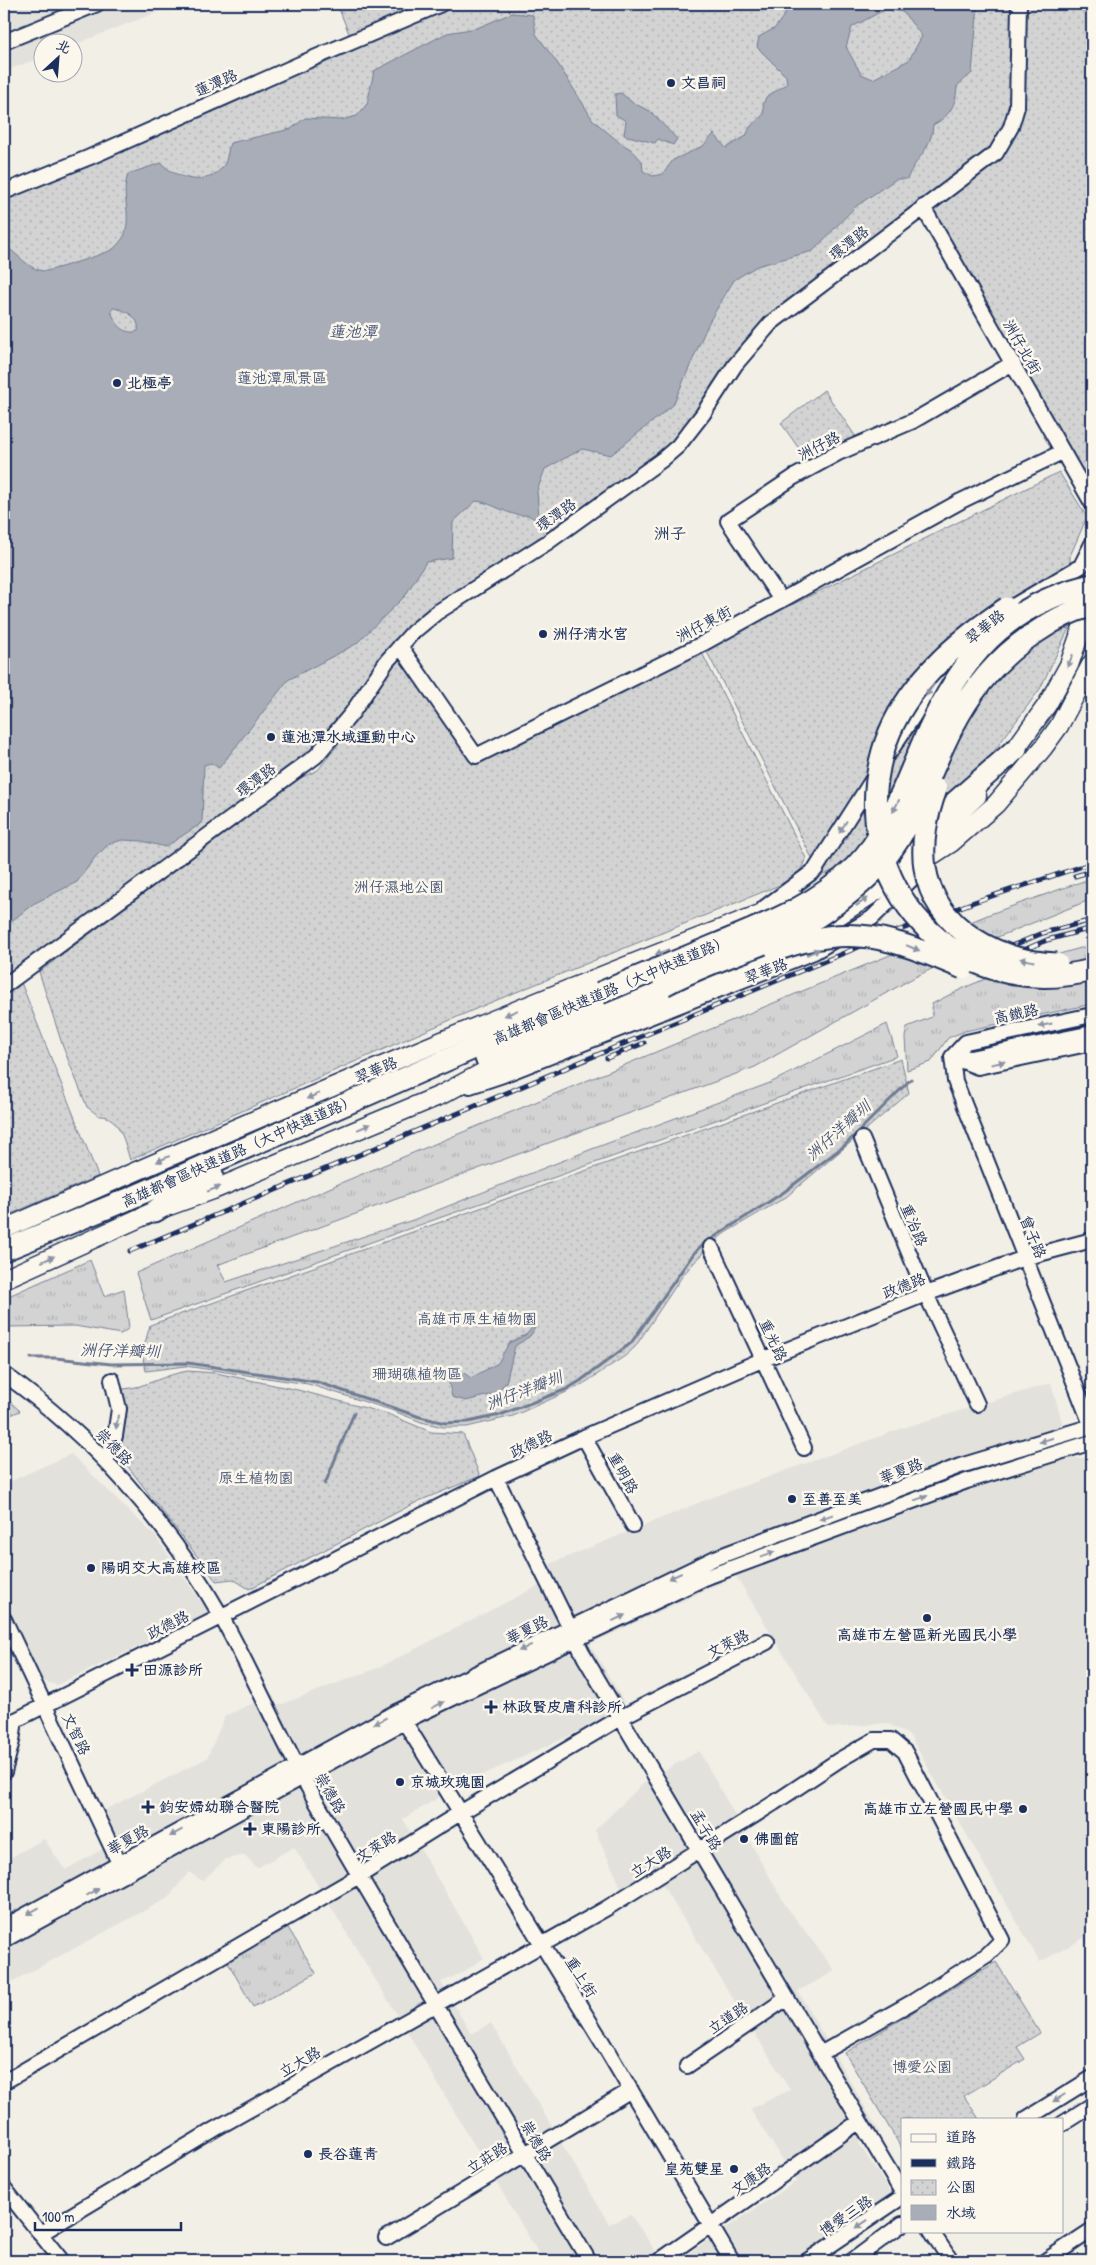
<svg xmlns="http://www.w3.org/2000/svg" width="1096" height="2265" font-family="'Patrick Hand','LXGW WenKai TC',sans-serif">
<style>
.built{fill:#e2e1dc}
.grass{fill:url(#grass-tufts);stroke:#768198}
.park{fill:url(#park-dots);stroke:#768198}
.water{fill:#a9adb7;stroke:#707b93;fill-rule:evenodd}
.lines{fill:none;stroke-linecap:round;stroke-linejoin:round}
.stream{stroke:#707b93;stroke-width:3}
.minor-casing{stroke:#1b2f5e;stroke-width:18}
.major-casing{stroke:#1b2f5e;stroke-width:21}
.highway-casing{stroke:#1b2f5e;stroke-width:25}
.minor{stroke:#fbf7ec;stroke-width:14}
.major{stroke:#fbf7ec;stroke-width:18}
.highway{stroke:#fbf7ec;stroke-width:21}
.rail-casing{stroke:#1b2f5e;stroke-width:5}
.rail{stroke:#fbf7ec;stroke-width:3;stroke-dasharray:9;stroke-linecap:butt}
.highway-bridge-casing{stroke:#1b2f5e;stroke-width:25;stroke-linecap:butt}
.highway-bridge{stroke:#fbf7ec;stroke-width:21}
.oneway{fill:#8b93a5}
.poi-dot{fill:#1b2f5e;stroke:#fbf7ec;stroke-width:2}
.labels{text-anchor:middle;stroke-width:5;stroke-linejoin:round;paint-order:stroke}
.street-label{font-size:15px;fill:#1b2f5e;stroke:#fbf7ec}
.poi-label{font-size:15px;font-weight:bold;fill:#1b2f5e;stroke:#fbf7ec;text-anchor:start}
.park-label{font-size:15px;fill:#49587b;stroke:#fbf7ec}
.water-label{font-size:16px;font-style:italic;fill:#465579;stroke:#fbf7ec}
.neighbourhood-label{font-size:16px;fill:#1b2f5e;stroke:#fbf7ec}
</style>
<defs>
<pattern id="grass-tufts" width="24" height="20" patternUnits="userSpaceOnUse" patternTransform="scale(1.25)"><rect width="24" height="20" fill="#d2d3d2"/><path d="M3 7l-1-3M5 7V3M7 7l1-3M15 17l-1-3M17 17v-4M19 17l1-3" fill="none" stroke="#b4b5b7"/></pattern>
<pattern id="park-dots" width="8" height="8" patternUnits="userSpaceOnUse" patternTransform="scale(1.25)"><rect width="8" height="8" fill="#d2d3d2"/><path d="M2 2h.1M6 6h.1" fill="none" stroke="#b4b5b7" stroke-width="1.8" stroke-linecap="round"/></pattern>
</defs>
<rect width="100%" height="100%" fill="#f2efe6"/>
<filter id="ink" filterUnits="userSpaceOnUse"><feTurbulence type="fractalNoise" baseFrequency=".02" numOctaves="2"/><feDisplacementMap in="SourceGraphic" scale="10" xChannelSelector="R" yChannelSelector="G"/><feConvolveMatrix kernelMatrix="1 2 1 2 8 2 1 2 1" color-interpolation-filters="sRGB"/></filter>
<g filter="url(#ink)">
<path class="built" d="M4 4H178L73 45 72 42H42V57L8 70 4 27Z
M1051 1383 1072 1458H1087L1092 1467V1952L1084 1938 1040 1962 910 1736 887 1723 830 1728 826 1724 736 1576 590 1644 628 1709 456 1787 403 1819 484 1958 462 1973 441 1982 471 2034 491 2023 609 2224 631 2215 662 2261H543L399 2018 294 1847 257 1868 245 1855 226 1859 202 1881 189 1872 168 1898 4 1986V1861L44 1839 65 1870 103 1849 91 1817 207 1758 225 1716 273 1694 277 1706 380 1667 540 1585 533 1571 708 1499 900 1429Z
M71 1454 155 1536 209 1613 57 1685 38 1680 4 1601V1484Z
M699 1751 786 1906 835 1971 798 1991 880 2133 858 2142 899 2206 819 2261H677L797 2181 750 2109 790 2090 663 1886 629 1905 595 1830 646 1781Z"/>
<path class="grass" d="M1092 878V899L995 938 913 978 755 1067 217 1265 226 1282 413 1220 592 1149 770 1083 887 1024 897 1056 151 1320 136 1273 343 1182 817 985 990 914Z
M1092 945V1004L965 1031 948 1038 931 1062 907 1070 905 1037 907 1027 932 1017V1004C980 977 1039 959 1092 945Z
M90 1260 104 1296 124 1289 129 1328 121 1334 75 1326 4 1327V1298Z
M285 1923 316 1973 253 2007 225 1957Z"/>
<path class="park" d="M337 4H425L350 36Z
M450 4H1076L1092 21V467L1080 470 924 198 781 310 683 431 651 461 414 623 339 720 309 754 16 970 98 1176 4 1217V196Z
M824 390 858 440 809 463 781 423Z
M1059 472 1087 517 1070 556 1071 624 1040 689 986 762 904 837 821 876 705 648Z
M701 651 806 858 797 878 487 1004 130 1160C125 1145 120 1114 99 1116L87 1107 63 1047 39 972 296 780 318 770 340 742 399 656 473 765Z
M901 1059 909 1093 786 1197 725 1233 710 1245 683 1275 635 1347 625 1356 580 1386 513 1416 467 1427H443L421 1422 391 1410 308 1384 185 1366 146 1371 142 1354 150 1325Z
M188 1371 216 1373 298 1390 388 1414 431 1432 463 1434 480 1476 419 1501 249 1589 233 1579 216 1581 116 1451C125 1427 126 1415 123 1389 145 1388 165 1374 188 1371Z
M4 1396 20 1411 4 1418Z
M996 1962 1040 2033 1017 2047 1025 2059 964 2096 979 2119H902V2149L845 2053Z"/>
<path class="water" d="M792 4H978L972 73 957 86C956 105 950 116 933 125 932 149 916 157 907 179H896L855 207 813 251 757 266 734 280 709 322 673 405 611 455 582 449 545 469 537 491 539 517 535 519 528 515C509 518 493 502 476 501L453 522 452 558 426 562 405 596 356 644 288 680 219 768 211 763 204 765 202 823 165 847 142 841 122 840 109 844 96 856 77 882 33 904 4 927V246C19 253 28 271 46 271 53 270 108 253 113 249 117 246 123 239 125 234 132 210 120 197 128 174L161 163C177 179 204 187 221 169 227 164 228 150 230 143L291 129 305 118 341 120 357 116 367 104 374 71 447 33 477 28 512 13 533 15 536 34 558 64 593 120 619 142 632 150 642 161 643 171 653 176 663 174 673 160 703 146 714 134 726 148 746 136 750 127 764 114 763 105 766 97 787 84 786 76 757 47 759 37 775 28ZM886 9 903 12 922 36 909 60 873 79 861 74 846 47 852 27ZM113 308C125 309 141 318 138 331 124 336 115 323 111 311Z
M621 93 633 103 650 111 677 139 673 145 658 139 655 143 624 135 626 121 616 115 615 94Z
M534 1325 535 1328 530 1336 515 1346 506 1382 497 1393 466 1401 452 1397 449 1383 453 1376 464 1373 471 1378 498 1363 509 1343 527 1334Z"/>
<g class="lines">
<path class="stream" d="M977 1049 1092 1025
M31 1358H56L111 1364 188 1363 317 1382 420 1417 445 1423 468 1422 500 1415 567 1389 580 1381 631 1343 694 1253 702 1245 784 1192 844 1146 911 1079
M325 1484 354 1413"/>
<defs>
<path id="minor" d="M1091 4 1092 5
M4 42 97 4
M4 192 90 157 300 64 441 4
M923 207 1092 503
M781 600 728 521 794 477 838 453 913 421 1013 363
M1000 614 1081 566 1092 544
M400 646 476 756 702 644 961 501 1062 452
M889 753 946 667
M764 908 815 870 876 774
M4 986 316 756 352 713 387 661 413 632 436 613 548 542 663 459 678 446 703 414 735 365 771 323 996 153 1011 127 1017 107 1019 4
M952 1057 955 1081 1092 1427
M952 1057 966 1042 1092 1015
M952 1057 978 1067 1092 1043
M960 1057 970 1058 1092 1033
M470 1086 503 1075 814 952 872 918 924 867
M862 1139 926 1294 977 1404
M711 1247 804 1448
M4 1374C93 1437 167 1521 221 1616 255 1677 282 1742 317 1803 406 1957 498 2109 589 2261
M584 1437 633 1525
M106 1462 115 1436 119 1409 112 1380
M496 1478 585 1658 902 2192
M4 1619 119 1863
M401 1716 601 2040 732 2261
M4 1726 496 1478 584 1437 764 1359 926 1294 1024 1258 1092 1240
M4 1772 12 1741 15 1720
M4 1927 398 1711 715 1558 960 1466 1092 1426
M4 1940 413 1717 707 1577 967 1481 1092 1442
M687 2066 787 1998
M4 2082 359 1876 460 1813 620 1718 767 1642
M1026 2119 1092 2078
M1062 2124 1092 2105
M4 2188 62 2261
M931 2231 951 2261
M40 2234 215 2129 607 1908 774 1803 839 1760 874 1740H891L905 1752 1002 1940 987 1955 914 2001 820 2054
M386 2238 631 2090
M659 2261 860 2121
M807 2261 902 2197
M852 2261 902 2224
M1045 2261 1092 2230"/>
<path id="major" d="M1008 759 1047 705 1069 665 1092 599
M877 868C915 853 947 824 977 796
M4 1229C266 1114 529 1001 797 900
M4 1279 155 1211 213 1190 441 1095 493 1067 776 956 951 843 996 804 1043 748 1059 726 1092 663"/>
<path id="highway" d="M957 697C981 658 1021 623 1063 606
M919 793C925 805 939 811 951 806L1016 749
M486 1058 664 985
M155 1211 212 1174
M4 1250 126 1200 600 993"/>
</defs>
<use href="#minor" class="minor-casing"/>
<use href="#major" class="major-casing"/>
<use href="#highway" class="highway-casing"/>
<use href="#minor" class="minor"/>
<use href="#major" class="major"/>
<use href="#highway" class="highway"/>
<defs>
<path id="rail" d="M1075 876 1092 871
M975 961 1043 933 1092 920
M980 969 1047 940 1092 928
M607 1058 644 1043
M130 1251 623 1044 900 930 974 902 1092 863"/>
</defs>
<use href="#rail" class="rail-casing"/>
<use href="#rail" class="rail"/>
<defs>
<path id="highway-bridge" d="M1007 608C955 642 901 689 883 751 845 884 956 1006 1092 970
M936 789C927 813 921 843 925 868 935 930 1000 962 1057 964
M776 950C853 922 891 938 963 968
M664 985C703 964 745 952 786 934 818 919 846 898 872 873 913 833 927 775 953 726 973 688 1001 654 1038 631 1054 620 1073 610 1092 606
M600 993C639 977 679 960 718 944 767 924 817 905 855 867 885 837 900 797 916 759 951 673 995 606 1092 585"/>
</defs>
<use href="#highway-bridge" class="highway-bridge-casing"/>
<use href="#highway-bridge" class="highway-bridge"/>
</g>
<defs><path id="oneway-solid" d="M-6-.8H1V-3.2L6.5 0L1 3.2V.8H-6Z" transform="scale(1.25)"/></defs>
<g class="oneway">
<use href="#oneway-solid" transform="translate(1070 661) rotate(113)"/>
<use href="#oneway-solid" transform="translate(930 690) rotate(124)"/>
<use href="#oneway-solid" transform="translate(896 806) rotate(117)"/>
<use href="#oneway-solid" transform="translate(843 827) rotate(121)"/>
<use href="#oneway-solid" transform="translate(862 902) rotate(-33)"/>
<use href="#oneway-solid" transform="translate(913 948) rotate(22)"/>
<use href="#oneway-solid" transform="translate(662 952) rotate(158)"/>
<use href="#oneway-solid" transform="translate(813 952) rotate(-25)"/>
<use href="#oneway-solid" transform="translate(1027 960) rotate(-169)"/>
<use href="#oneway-solid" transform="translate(511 1013) rotate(157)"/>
<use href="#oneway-solid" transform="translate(1045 1025) rotate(168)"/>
<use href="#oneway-solid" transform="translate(998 1063) rotate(-12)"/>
<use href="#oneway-solid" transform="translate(313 1096) rotate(157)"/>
<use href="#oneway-solid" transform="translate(364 1127) rotate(-23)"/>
<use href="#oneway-solid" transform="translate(163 1159) rotate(155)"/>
<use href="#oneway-solid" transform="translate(214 1189) rotate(-21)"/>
<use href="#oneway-solid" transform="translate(48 1259) rotate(-24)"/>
<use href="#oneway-solid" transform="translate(117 1422) rotate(98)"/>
<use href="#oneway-solid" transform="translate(1046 1440) rotate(163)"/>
<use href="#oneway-solid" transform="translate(921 1498) rotate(-20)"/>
<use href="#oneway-solid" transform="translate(826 1517) rotate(160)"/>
<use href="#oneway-solid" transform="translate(768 1554) rotate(-20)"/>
<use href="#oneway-solid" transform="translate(675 1576) rotate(155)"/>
<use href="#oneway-solid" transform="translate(619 1618) rotate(-25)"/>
<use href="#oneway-solid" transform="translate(525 1648) rotate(154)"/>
<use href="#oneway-solid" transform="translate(438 1705) rotate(-26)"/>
<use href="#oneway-solid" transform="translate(380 1721) rotate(152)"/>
<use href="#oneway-solid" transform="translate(176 1833) rotate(151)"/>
<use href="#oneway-solid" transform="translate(93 1892) rotate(-29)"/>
<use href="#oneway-solid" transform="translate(33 1911) rotate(151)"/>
<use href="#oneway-solid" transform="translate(1059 2098) rotate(148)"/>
<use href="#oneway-solid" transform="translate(862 2224) rotate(146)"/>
</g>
</g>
<g class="poi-dot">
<circle cx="671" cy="83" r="5"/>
<circle cx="117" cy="383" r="5"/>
<circle cx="543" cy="634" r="5"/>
<circle cx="271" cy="737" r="5"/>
<circle cx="792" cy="1499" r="5"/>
<circle cx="91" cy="1568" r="5"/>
<circle cx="927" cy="1618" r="5"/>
<path d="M129.5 1662.5h5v5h5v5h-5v5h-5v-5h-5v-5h5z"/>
<path d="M488.5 1699.5h5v5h5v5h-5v5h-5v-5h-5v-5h5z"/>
<circle cx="400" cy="1782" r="5"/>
<path d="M145.5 1799.5h5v5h5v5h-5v5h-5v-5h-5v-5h5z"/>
<circle cx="1023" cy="1809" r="5"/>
<path d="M247.5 1821.5h5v5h5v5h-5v5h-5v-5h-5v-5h5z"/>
<circle cx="744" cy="1839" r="5"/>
<circle cx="308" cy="2154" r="5"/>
<circle cx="734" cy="2169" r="5"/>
</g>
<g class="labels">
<g class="street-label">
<text transform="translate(216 83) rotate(-24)" y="5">蓮潭路</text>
<text transform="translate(849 243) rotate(-38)" y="5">環潭路</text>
<text transform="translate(1022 347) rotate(60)" y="5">洲仔北街</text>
<text transform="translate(819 446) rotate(-27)" y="5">洲仔路</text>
<text transform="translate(556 515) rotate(-35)" y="5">環潭路</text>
<text transform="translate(704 624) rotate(-28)" y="5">洲仔東街</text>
<text transform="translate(985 627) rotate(-38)" y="5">翠華路</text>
<text transform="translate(256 780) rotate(-37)" y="5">環潭路</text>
<text transform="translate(766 971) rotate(-21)" y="5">翠華路</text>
<text transform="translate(611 990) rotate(-23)" y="5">高雄都會區快速道路（大中快速道路）</text>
<text transform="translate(1016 1014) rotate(-12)" y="5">高鐵路</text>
<text transform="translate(376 1070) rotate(-23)" y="5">翠華路</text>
<text transform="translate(239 1151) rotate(-24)" y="5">高雄都會區快速道路（大中快速道路）</text>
<text transform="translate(914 1225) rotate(67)" y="5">重治路</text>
<text transform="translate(1033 1237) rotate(68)" y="5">曾子路</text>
<text transform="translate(904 1286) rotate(-21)" y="5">政德路</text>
<text transform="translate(773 1340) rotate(65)" y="5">重光路</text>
<text transform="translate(531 1444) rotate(-25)" y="5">政德路</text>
<text transform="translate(114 1447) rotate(46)" y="5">崇德路</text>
<text transform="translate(901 1471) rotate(-21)" y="5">華夏路</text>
<text transform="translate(623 1473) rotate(61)" y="5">重明路</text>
<text transform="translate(168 1625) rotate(-27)" y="5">政德路</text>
<text transform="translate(527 1630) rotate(-26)" y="5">華夏路</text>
<text transform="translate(728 1644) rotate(-27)" y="5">文萊路</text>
<text transform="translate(76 1734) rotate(64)" y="5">文智路</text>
<text transform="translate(330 1793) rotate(60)" y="5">崇德路</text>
<text transform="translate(706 1830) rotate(59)" y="5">孟子路</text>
<text transform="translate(128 1840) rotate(-29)" y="5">華夏路</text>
<text transform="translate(376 1847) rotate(-32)" y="5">文萊路</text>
<text transform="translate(651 1862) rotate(-32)" y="5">立大路</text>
<text transform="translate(581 1977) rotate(58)" y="5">重上街</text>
<text transform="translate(728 2018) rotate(-34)" y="5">立道路</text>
<text transform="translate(300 2062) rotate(-30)" y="5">立大路</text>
<text transform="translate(536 2141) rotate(59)" y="5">崇德路</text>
<text transform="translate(487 2158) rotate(-32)" y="5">立莊路</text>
<text transform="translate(751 2179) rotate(-35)" y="5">文康路</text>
<text transform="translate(846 2216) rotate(-34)" y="5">博愛三路</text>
</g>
<g class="poi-label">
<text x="681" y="88">文昌祠</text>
<text x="127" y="388">北極亭</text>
<text x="553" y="639">洲仔清水宮</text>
<text x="281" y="742">蓮池潭水域運動中心</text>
<text x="802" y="1504">至善至美</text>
<text x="101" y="1573">陽明交大高雄校區</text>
<text x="927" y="1640" text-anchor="middle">高雄市左營區新光國民小學</text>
<text x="143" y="1675">田源診所</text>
<text x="502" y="1712">林政賢皮膚科診所</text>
<text x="410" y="1787">京城玫瑰園</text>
<text x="159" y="1812">鈞安婦幼聯合醫院</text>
<text x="1013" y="1814" text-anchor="end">高雄市立左營國民中學</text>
<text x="261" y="1834">東陽診所</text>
<text x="754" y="1844">佛圖館</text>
<text x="318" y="2159">長谷蓮青</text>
<text x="724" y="2174" text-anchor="end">皇苑雙星</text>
</g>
<g class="park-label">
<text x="282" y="383">蓮池潭風景區</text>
<text x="399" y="892">洲仔濕地公園</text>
<text x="477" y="1324">高雄市原生植物園</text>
<text x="417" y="1379">珊瑚礁植物區</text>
<text x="256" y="1483">原生植物園</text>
<text x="922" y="2072">博愛公園</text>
</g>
<g class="water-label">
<text x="353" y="337">蓮池潭</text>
<text transform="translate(838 1130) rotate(-42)" y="6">洲仔洋瓣圳</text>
<text transform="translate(120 1350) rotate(1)" y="6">洲仔洋瓣圳</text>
<text transform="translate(524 1390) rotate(-21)" y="6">洲仔洋瓣圳</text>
</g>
<g class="neighbourhood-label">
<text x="670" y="539">洲子</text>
</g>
</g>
<rect width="1096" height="2265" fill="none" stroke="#fbf7ec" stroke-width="20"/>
<rect x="10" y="10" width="1076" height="2245" fill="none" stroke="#1b2f5e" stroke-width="2" filter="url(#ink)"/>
<rect x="901" y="2118" width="162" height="115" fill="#fbf7ec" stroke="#a1a7b3"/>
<rect x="911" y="2134" width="25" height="8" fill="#fbf7ec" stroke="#a1a7b3"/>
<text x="946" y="2142" font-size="15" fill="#1b2f5e">道路</text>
<rect x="911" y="2159" width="25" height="8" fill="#1b2f5e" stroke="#a1a7b3"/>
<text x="946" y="2168" font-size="15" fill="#1b2f5e">鐵路</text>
<rect x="911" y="2180" width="25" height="15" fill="url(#park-dots)" stroke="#a1a7b3"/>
<text x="946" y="2192" font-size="15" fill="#1b2f5e">公園</text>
<rect x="911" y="2205" width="25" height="15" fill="#a9adb7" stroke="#a1a7b3"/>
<text x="946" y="2218" font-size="15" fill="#1b2f5e">水域</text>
<g transform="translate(58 58) rotate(26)"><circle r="24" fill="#fbf7ec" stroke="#a1a7b3"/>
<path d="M0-4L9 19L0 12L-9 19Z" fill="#1b2f5e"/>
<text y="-8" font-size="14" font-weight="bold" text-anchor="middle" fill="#1b2f5e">北</text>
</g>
<path d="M35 2222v8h146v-8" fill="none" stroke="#1b2f5e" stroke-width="2.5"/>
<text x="42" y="2222" font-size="15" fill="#1b2f5e" stroke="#fbf7ec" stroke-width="4" paint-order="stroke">100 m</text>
</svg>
